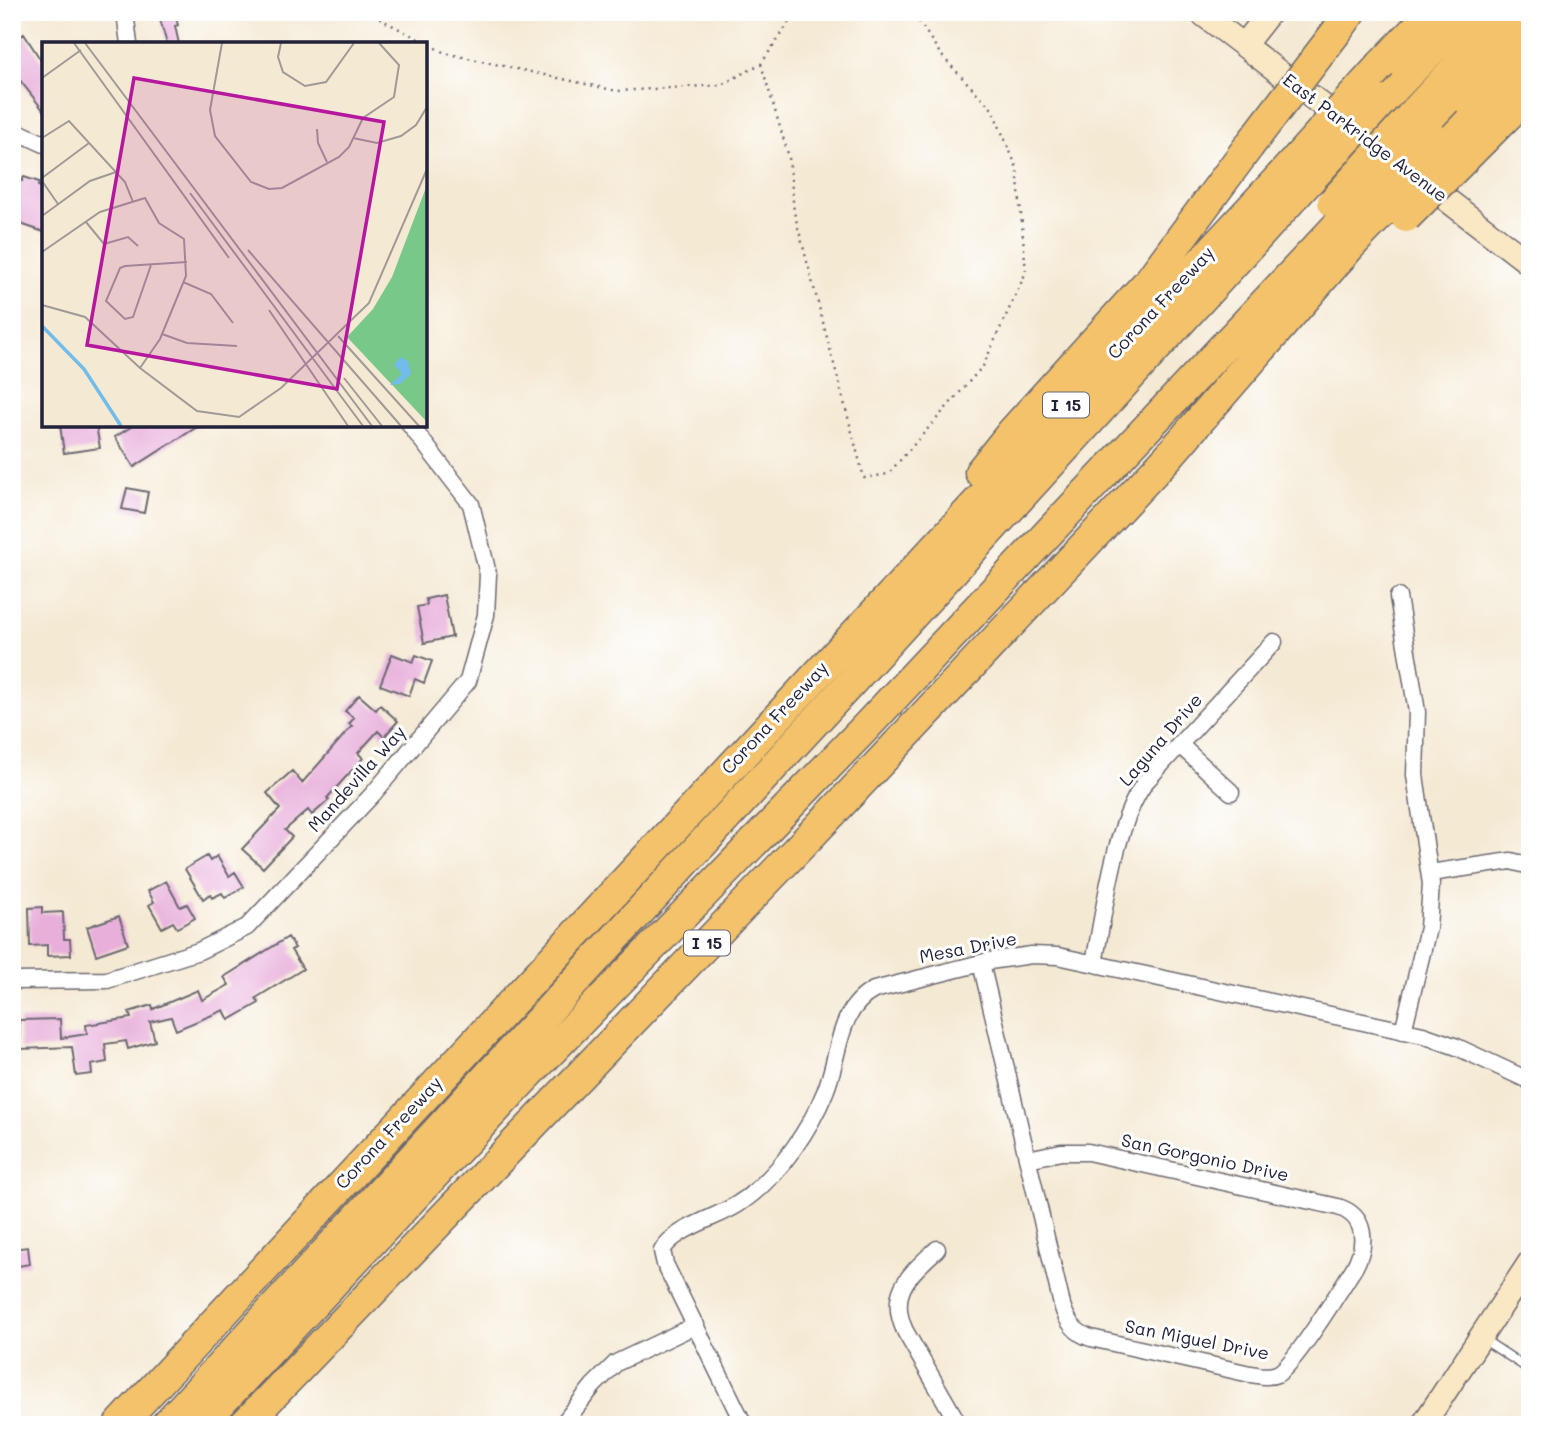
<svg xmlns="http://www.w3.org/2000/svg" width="1542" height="1437" font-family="Mali,sans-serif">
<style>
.building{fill:#e8afdb}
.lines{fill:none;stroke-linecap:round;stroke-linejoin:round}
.lane-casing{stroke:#6c6870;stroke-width:11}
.street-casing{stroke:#6c6870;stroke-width:19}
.secondary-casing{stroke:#6c6870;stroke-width:26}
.highway-casing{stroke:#6c6870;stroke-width:33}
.path{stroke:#6c6870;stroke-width:2.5;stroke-dasharray:2 5;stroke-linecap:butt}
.lane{stroke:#fff;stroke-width:8}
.street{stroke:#fff;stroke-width:16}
.secondary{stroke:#fae7c3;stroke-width:23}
.highway{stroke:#f3c26a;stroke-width:30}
.highway-bridge-casing{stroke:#6c6870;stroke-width:33;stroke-linecap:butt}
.highway-bridge{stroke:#f3c26a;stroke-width:30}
.labels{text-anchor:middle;stroke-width:6;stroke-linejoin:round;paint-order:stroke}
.shield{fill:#fff;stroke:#646476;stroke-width:2}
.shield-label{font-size:16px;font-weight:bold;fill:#22223b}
.street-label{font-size:18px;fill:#22223b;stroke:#fff}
.inset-river{fill:none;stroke:#71bcea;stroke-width:3.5}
.inset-road{fill:none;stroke:#a09996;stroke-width:2}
.view{fill:#b5179e;fill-opacity:0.15;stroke:#b5179e;stroke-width:3.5}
.inset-edge{fill:none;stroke:#22223b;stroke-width:3.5}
</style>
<rect width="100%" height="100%" fill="#fff"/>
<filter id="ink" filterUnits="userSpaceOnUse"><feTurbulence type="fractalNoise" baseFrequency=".0143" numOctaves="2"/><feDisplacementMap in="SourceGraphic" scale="14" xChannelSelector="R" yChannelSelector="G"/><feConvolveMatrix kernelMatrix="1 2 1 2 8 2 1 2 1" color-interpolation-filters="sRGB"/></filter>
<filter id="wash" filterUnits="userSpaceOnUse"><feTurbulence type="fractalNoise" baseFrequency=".00686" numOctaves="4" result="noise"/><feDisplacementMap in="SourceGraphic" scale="28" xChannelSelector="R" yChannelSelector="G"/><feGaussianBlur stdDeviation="1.57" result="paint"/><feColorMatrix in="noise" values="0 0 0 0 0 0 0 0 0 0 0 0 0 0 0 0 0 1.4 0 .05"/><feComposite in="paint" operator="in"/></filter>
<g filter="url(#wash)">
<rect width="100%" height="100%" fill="#f4e9d3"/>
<g id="blocks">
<path class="building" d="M158 12H174L178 25 175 26 179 44H167Z
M24 34 44 65V111L12 70V42Z
M12 175 22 181 24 177 39 182 38 186 44 188V232L12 221Z
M60 425H96L100 448 64 453Z
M134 425H200L134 467 115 437Z
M127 488 148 492 144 513 122 509Z
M444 595 452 637 424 643 417 607 427 605 426 599Z
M392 654 413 662 416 655 432 661 424 683 415 679 409 696 380 685Z
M359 695 376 710 380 705 398 721 384 737 378 731 358 753 363 758 327 798 329 800 312 815 308 810 285 830 292 837 263 868 242 849 280 809 267 793 292 771 302 783 352 726 349 724 354 718 345 711Z
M207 856 210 861 217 856 229 876 235 872 244 887 225 898 222 893 212 898 210 894 203 899 185 869Z
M166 881 180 907 187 904 195 918 177 928 173 922 162 928 149 905 154 902 148 891Z
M42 907V913L63 912 64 939H70L71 955 47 956V945L30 946 29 908Z
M119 916 128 944 96 955 87 927Z
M288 937 295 948 291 950 303 969 256 998 259 1003 229 1020 224 1010 176 1030 171 1017 150 1022 155 1041 128 1049 126 1041 105 1044 107 1062 91 1065 92 1074 76 1076 72 1047 20 1049 19 1020 60 1019 61 1038 87 1034 86 1025 131 1018 129 1012 152 1005 153 1009 198 990 202 1000 229 985 224 977Z
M28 1247 30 1264 12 1267V1249Z"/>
</g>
</g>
<g filter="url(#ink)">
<use href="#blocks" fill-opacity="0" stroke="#6c6870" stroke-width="2"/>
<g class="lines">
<defs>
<path id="lane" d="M1483 1339 1530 1370"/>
<path id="street" d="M125 12 129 44
M12 129 44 144
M1398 597 1417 712 1415 775 1431 884 1428 928 1403 1031
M1180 745 1231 792
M1430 873 1511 861 1530 866
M981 963 1062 1305C1067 1322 1075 1333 1091 1338L1250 1374C1259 1375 1268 1378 1277 1374 1292 1368 1342 1287 1354 1268 1367 1245 1367 1216 1338 1207L1088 1152H1061L1028 1159
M1094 963C1105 909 1114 824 1146 781L1274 642
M12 981 107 980 199 951 247 927 373 794 468 681 486 615 488 574 471 504 410 425
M937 1249C910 1274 887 1292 905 1331L959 1425
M562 1425 593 1386 616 1363 696 1325
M744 1425 665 1264 662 1251C672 1229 717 1218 738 1204 760 1190 779 1169 794 1148 806 1131 817 1112 825 1092 840 1057 836 1010 874 990L989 961 1032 955 1058 956 1423 1035 1457 1047 1530 1081"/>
<path id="secondary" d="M1200 12 1393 159
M1244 45 1270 12
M1420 179 1530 264
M1423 1425 1530 1262"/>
<path id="highway" d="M1337 31 1351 12
M1381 65 1432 12
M1382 101 1468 12
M1410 117 1508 12
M1469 122 1530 58
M1428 130 1530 19
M1484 139 1530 93
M980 472 1012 432 1149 281 1249 146
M119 1425 1280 177
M166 1425 845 689 1295 196
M200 1425 523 1080 863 730 1336 227
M244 1425 834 811 1167 458 1353 243"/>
</defs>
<use href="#lane" class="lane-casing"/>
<use href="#street" class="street-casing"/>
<use href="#secondary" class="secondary-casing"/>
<use href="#highway" class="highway-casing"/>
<path class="path" d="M367 12 445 53 617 91 721 85 761 64 796 12
M1288 21 1294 12
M761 64 789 157 794 212 864 478 888 474 983 366 1026 272 1017 168 992 109 941 55 913 12"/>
<use href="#lane" class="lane"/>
<use href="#street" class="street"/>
<use href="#secondary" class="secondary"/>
<use href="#highway" class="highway"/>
<defs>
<path id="highway-bridge" d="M1249 146 1337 31
M1280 177 1381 65
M1295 196 1382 101
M1333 202 1410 117
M1406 217 1484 139
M1336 227 1428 130
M1353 243 1469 122"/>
</defs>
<use href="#highway-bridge" class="highway-bridge-casing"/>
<use href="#highway-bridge" class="highway-bridge"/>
</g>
</g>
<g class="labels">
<g class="shield">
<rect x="1043" y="392.5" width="46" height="25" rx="5"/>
<rect x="684" y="930.5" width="46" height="25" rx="5"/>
</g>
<g class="shield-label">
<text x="1066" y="411">I 15</text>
<text x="707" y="949">I 15</text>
</g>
<g class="street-label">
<text transform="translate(1365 138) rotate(37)" y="6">East Parkridge Avenue</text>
<text transform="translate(1161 303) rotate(-47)" y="6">Corona Freeway</text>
<text transform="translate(775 718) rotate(-47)" y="6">Corona Freeway</text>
<text transform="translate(1161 740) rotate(-49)" y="6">Laguna Drive</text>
<text transform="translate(357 779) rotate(-48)" y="6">Mandevilla Way</text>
<text transform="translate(968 948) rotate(-11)" y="6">Mesa Drive</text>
<text transform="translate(389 1133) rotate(-47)" y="6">Corona Freeway</text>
<text transform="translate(1205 1158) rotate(12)" y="6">San Gorgonio Drive</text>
<text transform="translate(1197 1340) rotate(11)" y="6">San Miguel Drive</text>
</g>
</g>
<g transform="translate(42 42)">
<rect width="385" height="385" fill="#f4e9d3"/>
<path d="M385 143V380L305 295 331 267 350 235Z" fill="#77c889"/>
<path d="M358 315 366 319 369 332 358 342 348 343 360 332 352 323Z" fill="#71bcea"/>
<path class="inset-river" d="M0 284 42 327 79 384"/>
<path class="inset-road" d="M32 1 187 216M43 1 330 384M180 1 168 68 173 94 209 140 227 147 240 146 297 115 307 105 321 76 352 55 357 23 337 1M239 1 236 15 241 30 263 44 284 40 312 1M0 36 39 8M275 87 276 101 285 120M0 96 27 79 83 140 91 160M311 96 335 101 359 94 374 83 385 65M0 136 47 101M0 139 16 162M148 151 321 384M0 174 48 139 74 130M44 180 62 202 86 195 96 204M206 208 359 384M0 210 58 170 103 156 117 181 142 197 144 234 118 297 98 326M109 223 91 275 83 277 64 259 78 226 83 224 145 220M141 240 169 252 191 281M0 263 43 275 98 326 155 369 197 375 239 346 327 261 385 127M227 268 306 384M120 292 145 301 195 304M296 294 377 384M302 336 340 384"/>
<path class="view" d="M92 36 342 80 295 347 45 303Z"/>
<rect width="385" height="385" class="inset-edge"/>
</g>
<rect width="1542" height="1437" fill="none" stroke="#fff" stroke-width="42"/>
</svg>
